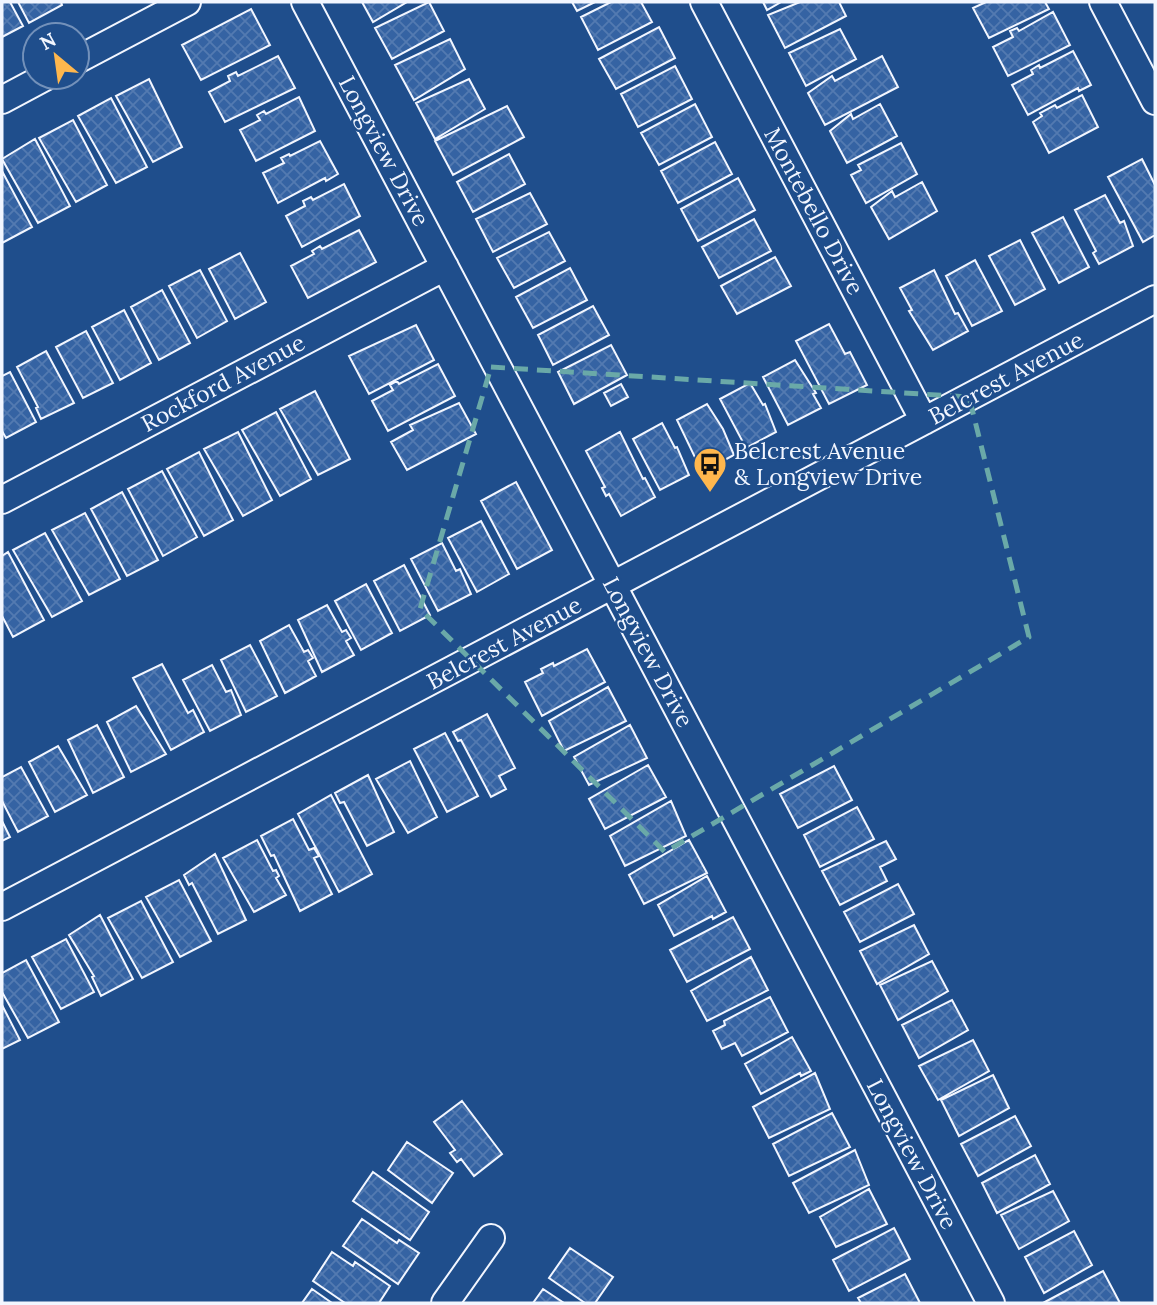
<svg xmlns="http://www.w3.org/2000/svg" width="1157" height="1305" font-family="Lora,serif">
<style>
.building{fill:url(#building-cross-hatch);stroke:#f2f6ff;stroke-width:2}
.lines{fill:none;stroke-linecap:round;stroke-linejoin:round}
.minor-casing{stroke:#f2f6ff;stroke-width:30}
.minor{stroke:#1f4e8c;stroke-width:26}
.marked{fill:none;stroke:#6aa9a8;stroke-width:5;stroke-dasharray:14 9;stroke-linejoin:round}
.labels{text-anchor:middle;stroke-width:5;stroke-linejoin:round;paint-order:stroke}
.street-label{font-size:23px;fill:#f2f6ff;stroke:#1f4e8c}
.poi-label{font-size:23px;fill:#f2f6ff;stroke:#1f4e8c;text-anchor:start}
</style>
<defs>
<pattern id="building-cross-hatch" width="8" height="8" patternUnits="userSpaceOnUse" patternTransform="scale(1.75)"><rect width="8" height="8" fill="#3563a3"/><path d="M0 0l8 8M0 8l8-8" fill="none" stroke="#537ab1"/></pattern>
</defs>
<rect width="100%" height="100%" fill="#1f4e8c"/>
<path class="building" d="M2 2H10L23 26 2 37Z
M18 2H61L62 5 29 23Z
M362 2H407L373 22Z
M429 2 444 31 392 59 375 28Z
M572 2H595L577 11Z
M611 2H641L652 22 598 50 581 17Z
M763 2H781L767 10Z
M800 2H839L846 16 785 48 768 15Z
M986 2H1045L1049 9 989 38 973 8Z
M251 9 270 45 201 80 182 45Z
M1053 12 1070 45 1008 76 993 47 1013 37 1010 31 1017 28 1019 31Z
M659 27 675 58 616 89 599 59Z
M840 29 856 59 806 86 789 53Z
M450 39 465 69 414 100 395 65Z
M1073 51 1091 85 1079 91 1078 88 1028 115 1012 85 1033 74 1031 70 1039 65 1040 68Z
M278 56 295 88 225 122 209 92 230 81 228 76 236 72 238 76Z
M882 56 898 87 825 125 808 93 832 76 835 81Z
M675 66 692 99 638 127 621 94Z
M149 79 182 147 153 162 116 96Z
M469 79 485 109 435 139 416 103Z
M1082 95 1098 127 1049 153 1033 122 1042 116 1040 113 1055 105 1057 108Z
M299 97 315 131 256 161 240 130 260 120 257 115 264 111 266 114Z
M111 98 147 167 116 183 78 116Z
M695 104 712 137 659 165 641 133Z
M880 104 897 136 847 163 830 131 851 114 853 119Z
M507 106 524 137 453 175 435 141Z
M73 120 107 185 76 202 39 138Z
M35 139 70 206 38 223 2 159Z
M320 141 338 174 326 181 325 178 278 203 263 173 284 163 281 158 289 154 290 156Z
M715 142 732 174 678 203 661 171Z
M901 143 917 174 866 203 851 175 861 170 858 165Z
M509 154 525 184 473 212 457 182Z
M1142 159 1155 185V235L1143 242 1108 177Z
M2 171 32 227 2 243Z
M738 178 755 210 698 241 681 209Z
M922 182 937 211 889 239 871 207 892 191 895 197Z
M344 184 360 216 302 247 286 216 305 206 303 201 311 197 313 200Z
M530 193 547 224 493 252 476 219Z
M1105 195 1120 223 1124 221 1133 246 1099 264 1093 253 1096 251 1075 210Z
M1063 217 1089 267 1059 283 1032 233Z
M754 219 771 251 719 278 702 247Z
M359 230 376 262 308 298 291 266 314 254 312 251 320 246 322 249Z
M549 232 565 261 514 288 497 258Z
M1020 240 1045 289 1015 305 989 256Z
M240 253 266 302 235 319 209 269Z
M775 257 791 286 737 314 721 286Z
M975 260 1002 311 972 326 946 276Z
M570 268 587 300 533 328 516 297Z
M200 270 227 321 197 338 169 286Z
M934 270 955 314 958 313 968 331 933 350 909 311 912 310 900 288Z
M162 290 190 343 159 360 131 307Z
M593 306 609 335 553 365 538 335Z
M124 310 151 363 120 380 92 327Z
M829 324 845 354 850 352 867 385 829 404 796 341Z
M416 325 434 360 369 394 349 356Z
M86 331 113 383 83 398 56 347Z
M611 345 627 375 574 404 558 372Z
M46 351 74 403 41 419 36 408 38 407 17 367Z
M795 360 816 393 813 394 821 408 788 425 763 377Z
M438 364 455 396 388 431 372 401 393 390 390 385 397 381 399 384Z
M10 372 36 422 6 438 2 431V376Z
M750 383 763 405 765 404 776 432 746 448 720 399Z
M621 384 628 397 611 406 604 393Z
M315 391 350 459 318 475 280 409Z
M459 403 476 434 407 470 391 442 413 430 410 425Z
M707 404 723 429 734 455 702 472 677 420Z
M276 412 311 479 280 496 242 430Z
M662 423 675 448 677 447 689 475 660 490 633 439Z
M238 432 272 500 243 516 204 449Z
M620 432 643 479 645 478 655 497 621 516 609 494 606 496 602 488 605 487 586 451Z
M199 452 233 520 204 536 167 469Z
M162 471 197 537 163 556 128 489Z
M516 482 552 550 517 569 481 501Z
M122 492 158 560 127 576 91 509Z
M85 513 120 579 89 595 52 530Z
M481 521 509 574 477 592 448 538Z
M45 533 82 601 52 617 13 550Z
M442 543 456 571 460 569 471 594 438 611 411 559Z
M8 552 44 620 13 637 2 616V556Z
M404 565 430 615 400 631 374 581Z
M366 584 392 633 361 650 335 601Z
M327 605 342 632 346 630 351 638 346 641 354 655 322 672 298 620Z
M289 625 304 652 308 650 313 658 308 661 316 676 285 693 260 641Z
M250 645 277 696 246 712 221 660Z
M587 649 605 682 542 716 525 682 543 673 541 669 553 663 554 666Z
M162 664 188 713 193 710 204 732 171 750 133 678Z
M212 665 226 692 231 690 241 715 210 731 183 680Z
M608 687 626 721 564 751 549 721Z
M136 706 166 754 131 772 107 722Z
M487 714 515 768 499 776 506 789 491 797 461 740 458 741 453 732Z
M97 725 124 777 93 793 68 740Z
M630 725 647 758 589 785 574 757Z
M445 733 478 796 447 812 414 749Z
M58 746 87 795 55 812 29 762Z
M410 761 437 817 408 833 376 779Z
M648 765 666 797 605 829 589 799Z
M834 766 852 800 798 828 780 794Z
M21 767 48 816 18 832 2 801V777Z
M368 775 394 832 367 846 344 802 340 803 335 793Z
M331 795 372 874 339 892 298 814Z
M671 801 686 836 625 866 610 836Z
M857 807 874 839 820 867 804 835Z
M293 819 309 850 314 848 319 856 314 858 332 894 300 911 274 855 271 856 261 836Z
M2 821 10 837 2 841Z
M257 840 273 871 276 870 279 876 276 878 286 895 254 912 223 858Z
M689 840 707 873 644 904 629 875Z
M886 841 896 859 880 867 887 881 840 905 822 871Z
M215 854 246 920 218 934 192 883 189 885 184 875Z
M707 876 726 912 713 919 712 916 674 936 658 905Z
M179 880 211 941 180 957 146 897Z
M898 884 914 914 860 942 844 912Z
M141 901 173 962 142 978 108 918Z
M100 915 133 979 101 996 92 977 94 976 69 935Z
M733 917 750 949 687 982 670 950Z
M914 925 929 954 877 984 860 951Z
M66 939 94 992 61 1009 32 957Z
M751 957 768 990 707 1021 691 991Z
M26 960 59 1022 28 1038 2 992V973Z
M932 961 948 991 898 1020 880 985Z
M770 997 788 1032 742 1056 735 1043 722 1049 713 1031 725 1025 724 1021Z
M952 1000 968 1030 919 1058 902 1025Z
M2 1005 20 1040 2 1049Z
M792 1037 811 1071 801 1076 800 1073 761 1094 745 1064Z
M973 1040 989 1071 938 1100 919 1066Z
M815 1073 830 1109 769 1138 753 1107Z
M993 1075 1009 1108 959 1136 941 1100Z
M462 1101 502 1154 474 1176 461 1159 457 1162 450 1153 455 1150 434 1122Z
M832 1113 850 1147 789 1176 773 1144Z
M1015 1116 1031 1146 978 1176 961 1144Z
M407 1142 453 1173 432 1203 388 1170Z
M855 1150 869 1185 809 1213 793 1183Z
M1035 1155 1050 1184 997 1213 982 1183Z
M373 1172 429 1212 410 1240 353 1201Z
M869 1189 887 1224 836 1247 820 1217Z
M1053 1191 1069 1221 1019 1249 1001 1215Z
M362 1219 397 1243 399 1240 419 1253 398 1284 343 1246Z
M894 1228 910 1259 849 1291 833 1260Z
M1074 1231 1092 1265 1044 1293 1025 1257Z
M570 1248 613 1277 595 1303H585L549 1278Z
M332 1252 353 1266 355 1262 390 1286 379 1303H345L313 1281Z
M1103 1271 1120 1303H1043Z
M905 1274 920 1303H861L858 1298Z
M312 1289 332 1303H302Z
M543 1289 564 1303H533Z"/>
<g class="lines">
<defs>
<path id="minor" d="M305 2 991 1303
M704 2 924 421
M1103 2 1155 101
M77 60 187 2
M2 100 45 77
M2 500 445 267
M2 907 1155 299
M445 1303 491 1238"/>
</defs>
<use href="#minor" class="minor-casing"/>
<use href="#minor" class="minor"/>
</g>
<path class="marked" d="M491 367 969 397 1029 637 665 852 420 609Z"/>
<defs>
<symbol id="bus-pin" viewBox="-11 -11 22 30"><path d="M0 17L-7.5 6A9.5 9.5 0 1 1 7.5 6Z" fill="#ffb74d" stroke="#1f4e8c"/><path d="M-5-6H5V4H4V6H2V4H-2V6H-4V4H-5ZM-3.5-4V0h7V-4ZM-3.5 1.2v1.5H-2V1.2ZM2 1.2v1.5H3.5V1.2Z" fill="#111"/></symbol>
</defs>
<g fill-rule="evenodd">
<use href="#bus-pin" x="691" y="445" width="38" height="52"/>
</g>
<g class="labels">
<g class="street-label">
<text transform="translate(384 151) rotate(62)" y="8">Longview Drive</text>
<text transform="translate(814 211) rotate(62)" y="8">Montebello Drive</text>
<text transform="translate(1006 378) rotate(-28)" y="8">Belcrest Avenue</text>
<text transform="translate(223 383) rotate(-28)" y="8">Rockford Avenue</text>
<text transform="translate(504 643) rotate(-28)" y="8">Belcrest Avenue</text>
<text transform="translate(648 652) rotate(62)" y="8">Longview Drive</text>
<text transform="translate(912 1154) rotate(62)" y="8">Longview Drive</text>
</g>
<g class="poi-label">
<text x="734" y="459">Belcrest Avenue<tspan x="734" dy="26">&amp; Longview Drive</tspan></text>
</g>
</g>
<rect width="1157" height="1305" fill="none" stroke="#f2f6ff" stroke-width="7"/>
<g transform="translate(56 56) rotate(331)"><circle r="33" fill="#1f4e8c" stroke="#7391ba" stroke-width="2"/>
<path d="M0-5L12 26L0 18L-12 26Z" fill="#ffb74d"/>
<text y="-10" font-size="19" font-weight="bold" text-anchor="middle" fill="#f2f6ff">N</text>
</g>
</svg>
